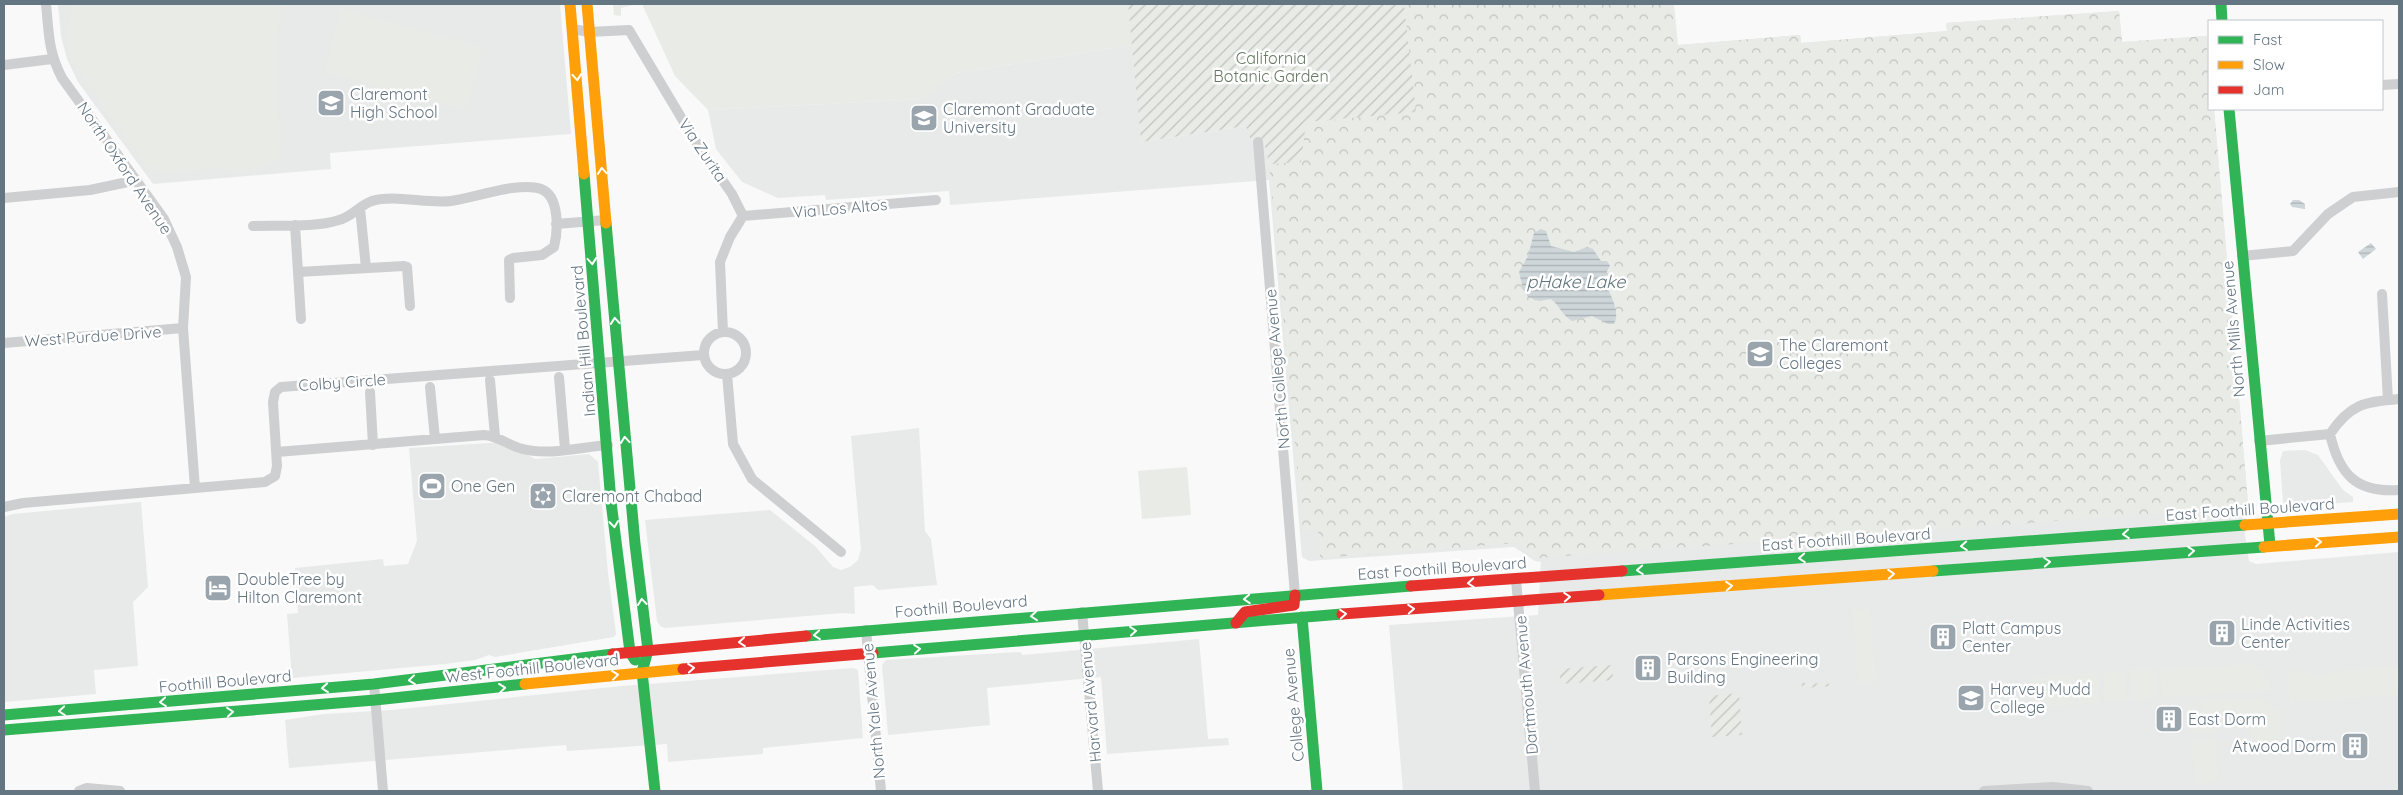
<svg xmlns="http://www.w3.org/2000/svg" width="2403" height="795" font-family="Quicksand,sans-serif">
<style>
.built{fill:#e8e9e9}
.grass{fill:#e8ebe6}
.forest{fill:url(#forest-crowns)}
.garden{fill:url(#garden-furrows)}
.water{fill:url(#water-rules)}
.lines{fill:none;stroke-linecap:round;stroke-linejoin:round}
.street{stroke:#cecfd0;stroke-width:10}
.fast{stroke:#30b455;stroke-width:11}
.slow{stroke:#ff9f0a;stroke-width:11}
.jam{stroke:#e5322d;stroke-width:11}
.oneway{stroke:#fff}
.labels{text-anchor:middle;stroke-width:5;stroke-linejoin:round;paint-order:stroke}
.park-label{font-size:16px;fill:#687a64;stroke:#fff}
.poi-label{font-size:16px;fill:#657683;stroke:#fff;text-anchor:start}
.street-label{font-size:16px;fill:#657683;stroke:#fff}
.water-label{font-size:18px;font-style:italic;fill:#60757c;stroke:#fff}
</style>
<defs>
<pattern id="forest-crowns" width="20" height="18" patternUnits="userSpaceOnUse" patternTransform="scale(1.25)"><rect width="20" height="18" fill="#e8ebe6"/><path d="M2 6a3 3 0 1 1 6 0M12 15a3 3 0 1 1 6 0" fill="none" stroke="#c0c3c0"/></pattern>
<pattern id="garden-furrows" width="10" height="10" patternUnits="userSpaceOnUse" patternTransform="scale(1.25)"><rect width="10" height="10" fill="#e8ebe6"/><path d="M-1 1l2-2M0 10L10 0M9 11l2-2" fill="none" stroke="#c0c3c0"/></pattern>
<pattern id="water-rules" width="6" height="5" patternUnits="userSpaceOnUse" patternTransform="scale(1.25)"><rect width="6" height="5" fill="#ced6d9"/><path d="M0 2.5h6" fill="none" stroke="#abb2b5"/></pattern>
</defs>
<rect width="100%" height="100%" fill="#f9f9f9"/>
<path class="built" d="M58 4H560L571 134 330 153 331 169 153 184 78 82 67 59 61 36Z
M1404 4 1678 45 1800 35 1801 43 1947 31 1946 23 2119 11 2122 42 2207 36 2209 109H2214L2248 503 2241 508 2249 561 2256 564 2399 552V791H1403L1389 625 1538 615 1541 562 1535 561 1514 547 1309 561 1302 557 1269 180 950 205 949 191 826 200 825 195 778 198 742 182 716 149 708 110 923 99 956 73 1133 45 1141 142 1246 126 1264 142 1269 164 1306 122 1415 112Z
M919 428 925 531 931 539 937 585 878 590 873 585 854 587 855 614 843 613 665 628 660 626 657 621 645 520 770 510 815 546 833 567 841 570 850 567 858 560 861 549 851 436Z
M505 442 535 459 589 454 598 462 608 573 616 634 614 637 495 657 489 655 475 660 445 664 292 678 287 614 298 613 295 568 383 559 384 566 408 564 417 541 409 448Z
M2305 450 2318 455 2343 490 2353 497V502L2287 507 2283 504 2280 460 2283 451Z
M141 502 148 587 133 602 138 666 94 670 96 694 4 702V517L13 514Z
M1199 639 1208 739 1228 738 1229 745 1107 754 1101 677 987 688 990 725 888 735 882 665 886 660 1020 652 1023 655Z
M853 668 858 670 863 738 763 748V754L668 762 667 744 567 751 566 745 289 768 285 720 324 714 391 710 622 686Z"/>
<path class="grass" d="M73 4H284C269 54 278 105 282 157L250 172 241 173 214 167 173 174 152 170 146 165 71 60C62 41 68 24 73 4Z
M613 4H637L621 8V16L614 15Z
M642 4H1128L1133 45 956 73 924 99 708 110 675 76Z
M341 9 483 47 466 110 324 72Z
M1187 467 1191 515 1142 519 1138 471Z
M1870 608 1876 683 1858 684 1853 610Z
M2255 664 2256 670 2263 669 2264 681H2270L2271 691 2162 698 2160 669Z
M2399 666V695L2290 703 2287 671 2304 670 2314 677H2320L2335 671Z
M2155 668 2158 698 2131 701 2129 670Z
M2125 671 2127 701 2105 703 2103 672Z
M2097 672 2099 703 2078 704 2076 674Z
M2071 675 2074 705 2047 707 2044 676Z
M2030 676H2041L2043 707 2033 708Z
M2265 697 2266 703H2272L2273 710 2279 709 2281 741H2256C2234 711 2236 731 2213 721L2198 704V701Z
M2186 703C2198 706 2206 719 2213 728V733L2196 734 2195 731 2191 729 2190 724H2188Z
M2215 739 2219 782 2195 784 2192 741Z"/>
<path class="forest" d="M1404 4H1674L1678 45 1800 35 1801 43 1947 31 1946 23 2119 11 2122 42 2207 36 2209 109H2214L2248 503 2241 508 1536 558 1526 552 1519 543 1320 558 1318 530 1303 531 1269 164 1301 161 1306 122 1415 112Z"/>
<path class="garden" d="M1128 4H1404L1416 112 1306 122 1301 162 1269 164 1264 142 1252 143 1246 126 1141 142Z
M1612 665 1613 680 1561 684 1559 669Z
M1802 683 1834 684V686L1802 688Z
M1739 693 1742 735 1712 737 1709 696Z"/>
<path class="water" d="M2293 200H2299L2305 204V209L2292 207 2290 204Z
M1541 229 1546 231 1551 246 1574 252 1587 247 1593 249 1601 261H1607L1610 266C1596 285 1624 304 1614 324H1608L1592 316 1572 321C1562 315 1560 306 1551 299L1539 301 1528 297 1523 289 1519 272 1528 256 1534 233Z
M2371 243 2376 249 2363 259 2358 252Z"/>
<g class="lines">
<path class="street" d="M46 4C49 33 48 51 62 78L164 219 177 247 186 277 183 328 195 488
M573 29 589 32 629 30 694 139 732 194 743 216 730 237 720 262 723 332
M4 65 52 59
M2382 85 2399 84
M1258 142 1295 595
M4 198 90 190 137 180
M360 208 366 268
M743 216 936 200
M556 224 606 220
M295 225 301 319
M253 226C278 225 315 228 339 220 352 217 360 205 372 201 394 194 427 204 451 201 474 198 520 181 541 189 560 196 558 231 554 247L542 255 513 258 509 260 510 298
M2242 256 2293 251 2328 214 2353 197 2399 192
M298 272 404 266 407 267 410 306
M2382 294 2388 400
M704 353a21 21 0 1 1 42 0a21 21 0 1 1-42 0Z
M4 343 183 328
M727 374 733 444 752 479 841 552
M559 377 565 449
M490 380 495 436
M430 387 435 439
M370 392 373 445
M2330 434C2339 474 2356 493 2399 490
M2259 441 2330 434C2350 404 2364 402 2399 399
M277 452 484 435C499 436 509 446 523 449 549 456 581 447 608 445
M4 507 23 503 265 482 275 476 277 466 273 402 275 392 281 387 703 355
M1516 580 1535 791
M1082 612 1098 791
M866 630 881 791
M374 684 383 791
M79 791 87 788 120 791
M1984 791 2053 787 2088 791"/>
<path class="fast" d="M2221 4 2222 21
M2229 109 2270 545
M584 174 611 502 630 652 635 660
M606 223 635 544 648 650 642 672 655 791
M1622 571 2245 525
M1933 571 2264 547
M1302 617 1317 791
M806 636 1411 586
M873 653 1342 614
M4 715 374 684 613 654
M4 730 375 700 525 684"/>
<path class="slow" d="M570 4 584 174
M587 4 606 223
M2245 525 2399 514
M2264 547 2399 537
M1599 595 1933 571
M525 684 683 669"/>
<path class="jam" d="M1411 586 1622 571
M1342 614 1599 595
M1236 623 1245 612 1294 605 1295 595
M613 654 806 636
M683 669 873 653"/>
</g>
<defs><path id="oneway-chevron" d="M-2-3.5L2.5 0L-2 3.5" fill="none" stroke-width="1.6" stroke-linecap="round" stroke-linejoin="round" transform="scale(1.25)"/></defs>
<g class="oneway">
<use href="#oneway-chevron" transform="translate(577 77) rotate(85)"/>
<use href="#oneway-chevron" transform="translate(602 171) rotate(-95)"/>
<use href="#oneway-chevron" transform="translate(592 261) rotate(85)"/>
<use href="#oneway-chevron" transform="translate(615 321) rotate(-95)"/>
<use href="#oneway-chevron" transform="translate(625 440) rotate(-95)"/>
<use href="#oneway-chevron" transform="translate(614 524) rotate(84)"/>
<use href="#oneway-chevron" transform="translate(2126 534) rotate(176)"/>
<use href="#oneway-chevron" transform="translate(2318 542) rotate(-4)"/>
<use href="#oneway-chevron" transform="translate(1964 546) rotate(176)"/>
<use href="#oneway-chevron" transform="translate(2191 551) rotate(-5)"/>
<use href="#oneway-chevron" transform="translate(1802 558) rotate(176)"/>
<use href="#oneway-chevron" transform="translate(2047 562) rotate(-4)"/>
<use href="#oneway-chevron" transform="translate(1640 570) rotate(176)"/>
<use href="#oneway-chevron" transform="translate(1891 574) rotate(-4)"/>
<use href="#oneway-chevron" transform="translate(1471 583) rotate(176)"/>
<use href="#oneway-chevron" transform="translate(1729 586) rotate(-4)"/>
<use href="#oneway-chevron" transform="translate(1567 597) rotate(-4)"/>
<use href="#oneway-chevron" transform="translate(1247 599) rotate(176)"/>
<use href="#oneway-chevron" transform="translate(642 602) rotate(-97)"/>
<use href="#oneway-chevron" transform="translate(1411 609) rotate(-4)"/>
<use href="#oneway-chevron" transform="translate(1343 614) rotate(-4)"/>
<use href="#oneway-chevron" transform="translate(1034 616) rotate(175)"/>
<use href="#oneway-chevron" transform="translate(1133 631) rotate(-5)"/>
<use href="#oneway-chevron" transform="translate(817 635) rotate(175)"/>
<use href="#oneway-chevron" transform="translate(742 642) rotate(175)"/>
<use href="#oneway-chevron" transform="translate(917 649) rotate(-5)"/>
<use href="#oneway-chevron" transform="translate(691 668) rotate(-5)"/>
<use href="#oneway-chevron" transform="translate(615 675) rotate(-7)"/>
<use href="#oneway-chevron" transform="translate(412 680) rotate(174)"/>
<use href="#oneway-chevron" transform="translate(325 688) rotate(175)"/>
<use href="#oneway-chevron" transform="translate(502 688) rotate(-6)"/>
<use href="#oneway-chevron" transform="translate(163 702) rotate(175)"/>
<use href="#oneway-chevron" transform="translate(62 711) rotate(175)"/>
<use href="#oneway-chevron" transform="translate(230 712) rotate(-5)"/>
</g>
<defs>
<symbol id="school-square" viewBox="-11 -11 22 22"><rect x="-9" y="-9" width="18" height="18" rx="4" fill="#99a4ac" stroke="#fff"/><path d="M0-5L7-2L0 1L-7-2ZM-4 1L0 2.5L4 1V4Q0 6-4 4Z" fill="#fff"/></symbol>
<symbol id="university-square" viewBox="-11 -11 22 22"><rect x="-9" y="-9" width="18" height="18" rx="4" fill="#99a4ac" stroke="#fff"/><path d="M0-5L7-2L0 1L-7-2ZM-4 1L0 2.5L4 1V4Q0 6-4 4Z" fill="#fff"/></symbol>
<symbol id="stadium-square" viewBox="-11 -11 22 22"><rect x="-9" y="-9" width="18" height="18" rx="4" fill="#99a4ac" stroke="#fff"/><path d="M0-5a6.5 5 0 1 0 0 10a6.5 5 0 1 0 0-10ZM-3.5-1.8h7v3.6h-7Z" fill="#fff"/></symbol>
<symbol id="synagogue-square" viewBox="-11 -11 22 22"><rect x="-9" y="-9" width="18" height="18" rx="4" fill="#99a4ac" stroke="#fff"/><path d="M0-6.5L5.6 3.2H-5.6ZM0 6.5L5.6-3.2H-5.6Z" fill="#fff"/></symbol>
<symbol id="hotel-square" viewBox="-11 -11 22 22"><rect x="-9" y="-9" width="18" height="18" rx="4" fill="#99a4ac" stroke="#fff"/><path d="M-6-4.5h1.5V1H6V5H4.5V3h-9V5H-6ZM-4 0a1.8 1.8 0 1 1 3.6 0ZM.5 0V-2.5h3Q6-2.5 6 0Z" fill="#fff"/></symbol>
<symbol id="building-square" viewBox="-11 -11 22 22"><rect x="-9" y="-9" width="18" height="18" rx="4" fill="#99a4ac" stroke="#fff"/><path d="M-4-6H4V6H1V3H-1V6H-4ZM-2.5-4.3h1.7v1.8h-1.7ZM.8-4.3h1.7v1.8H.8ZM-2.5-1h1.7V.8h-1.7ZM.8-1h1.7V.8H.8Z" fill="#fff"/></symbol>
</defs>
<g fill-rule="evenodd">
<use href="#school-square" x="315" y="87" width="32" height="32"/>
<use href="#university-square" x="908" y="102" width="32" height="32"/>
<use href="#university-square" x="1744" y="338" width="32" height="32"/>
<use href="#stadium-square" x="416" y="470" width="32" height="32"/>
<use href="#synagogue-square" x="527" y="480" width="32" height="32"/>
<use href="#hotel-square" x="202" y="572" width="32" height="32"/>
<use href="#building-square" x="2206" y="617" width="32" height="32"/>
<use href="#building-square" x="1927" y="621" width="32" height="32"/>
<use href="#building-square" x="1632" y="652" width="32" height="32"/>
<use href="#university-square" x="1955" y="682" width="32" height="32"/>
<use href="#building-square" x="2153" y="703" width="32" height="32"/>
<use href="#building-square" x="2339" y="730" width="32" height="32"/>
</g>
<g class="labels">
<g class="park-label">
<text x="1271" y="64">California<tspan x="1271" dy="18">Botanic Garden</tspan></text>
</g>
<g class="poi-label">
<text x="350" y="100">Claremont<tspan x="350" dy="18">High School</tspan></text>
<text x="943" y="115">Claremont Graduate<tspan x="943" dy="18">University</tspan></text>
<text x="1779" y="351">The Claremont<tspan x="1779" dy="18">Colleges</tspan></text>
<text x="451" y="492">One Gen</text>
<text x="562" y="502">Claremont Chabad</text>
<text x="237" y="585">DoubleTree by<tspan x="237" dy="18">Hilton Claremont</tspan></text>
<text x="2241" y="630">Linde Activities<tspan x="2241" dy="18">Center</tspan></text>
<text x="1962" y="634">Platt Campus<tspan x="1962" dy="18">Center</tspan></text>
<text x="1667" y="665">Parsons Engineering<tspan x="1667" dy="18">Building</tspan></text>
<text x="1990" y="695">Harvey Mudd<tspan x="1990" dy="18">College</tspan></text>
<text x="2188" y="725">East Dorm</text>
<text x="2336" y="752" text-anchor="end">Atwood Dorm</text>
</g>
<g class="street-label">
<text transform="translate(703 150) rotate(56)" y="6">Via Zurita</text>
<text transform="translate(125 168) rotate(56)" y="6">North Oxford Avenue</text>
<text transform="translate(840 208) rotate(-5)" y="6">Via Los Altos</text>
<text transform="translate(2233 329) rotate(-95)" y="6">North Mills Avenue</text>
<text transform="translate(93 336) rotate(-4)" y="6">West Purdue Drive</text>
<text transform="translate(583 341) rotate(-95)" y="6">Indian Hill Boulevard</text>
<text transform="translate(1277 369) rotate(-95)" y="6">North College Avenue</text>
<text transform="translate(342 382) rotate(-4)" y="6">Colby Circle</text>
<text transform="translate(2250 509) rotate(-4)" y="6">East Foothill Boulevard</text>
<text transform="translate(1846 539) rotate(-4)" y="6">East Foothill Boulevard</text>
<text transform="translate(1442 568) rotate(-4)" y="6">East Foothill Boulevard</text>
<text transform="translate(961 606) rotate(-5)" y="6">Foothill Boulevard</text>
<text transform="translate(532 668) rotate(-6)" y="6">West Foothill Boulevard</text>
<text transform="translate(225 681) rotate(-5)" y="6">Foothill Boulevard</text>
<text transform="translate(1526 685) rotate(-95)" y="6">Dartmouth Avenue</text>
<text transform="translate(1090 702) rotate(-95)" y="6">Harvard Avenue</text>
<text transform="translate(1293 705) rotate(-95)" y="6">College Avenue</text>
<text transform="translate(873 711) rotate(-95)" y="6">North Yale Avenue</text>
</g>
<g class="water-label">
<text x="1576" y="288">pHake Lake</text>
</g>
</g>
<rect width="2403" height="795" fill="none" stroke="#657683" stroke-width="10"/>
<rect x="2208" y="20" width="175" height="90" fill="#ffffff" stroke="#c1c8cd"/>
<rect x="2218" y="36" width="25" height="8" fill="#30b455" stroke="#c1c8cd"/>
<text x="2253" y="45" font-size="15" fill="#657683">Fast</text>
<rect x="2218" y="61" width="25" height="8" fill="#ff9f0a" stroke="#c1c8cd"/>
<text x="2253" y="70" font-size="15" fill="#657683">Slow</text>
<rect x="2218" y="86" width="25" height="8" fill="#e5322d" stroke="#c1c8cd"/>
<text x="2253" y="95" font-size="15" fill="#657683">Jam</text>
</svg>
